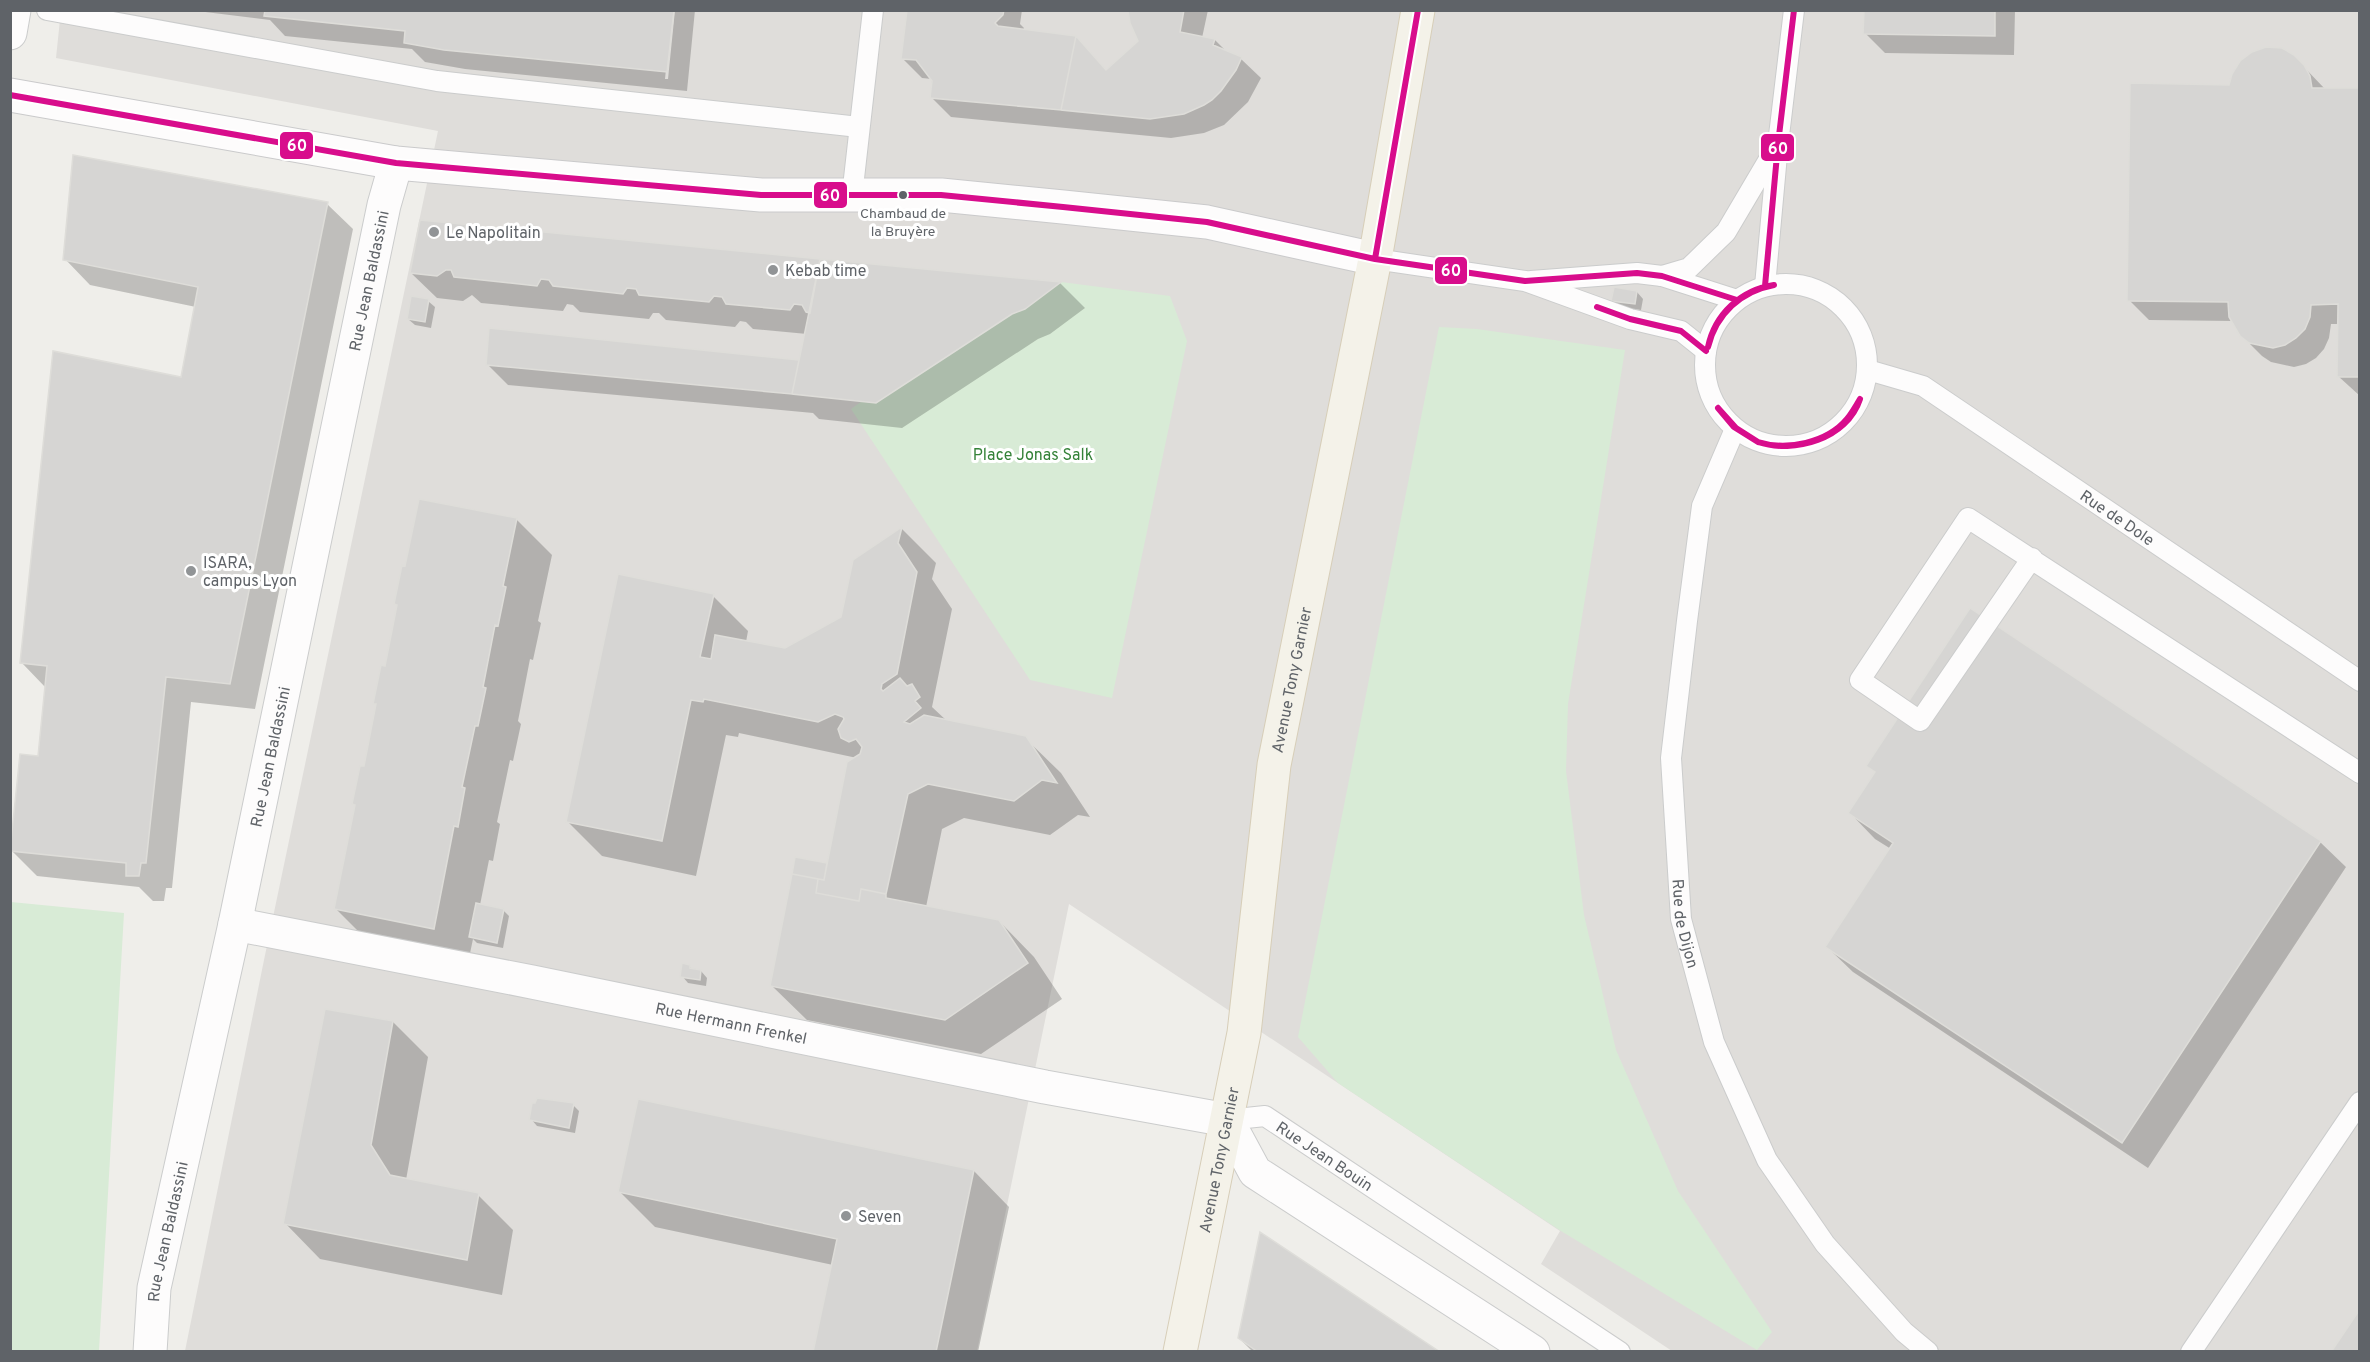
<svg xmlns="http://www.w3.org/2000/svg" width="2370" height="1362" font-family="Overpass,sans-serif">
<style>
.industrial{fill:#dfddda}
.green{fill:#d8ebd6}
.shadow{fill:#0003}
.building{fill:#d6d5d3;stroke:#deddd9;stroke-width:1.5}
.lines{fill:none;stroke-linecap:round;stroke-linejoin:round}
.lane-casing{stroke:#cbcccc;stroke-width:22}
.street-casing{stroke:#cbcccc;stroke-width:35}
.secondary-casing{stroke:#cacacb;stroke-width:35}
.primary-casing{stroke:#d7ceb8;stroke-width:35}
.lane{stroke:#fdfcfc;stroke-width:20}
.street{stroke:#fdfcfc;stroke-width:33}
.secondary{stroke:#fdfcfc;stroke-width:33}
.primary{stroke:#f4f2e9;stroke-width:33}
.bus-1-casing{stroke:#fff;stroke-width:10}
.bus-1{stroke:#d80d8c;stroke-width:6}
.bus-dot{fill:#5f6368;stroke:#fff;stroke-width:2}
.poi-dot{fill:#919496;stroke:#fff;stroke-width:2}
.labels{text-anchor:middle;stroke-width:6;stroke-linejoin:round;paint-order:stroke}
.bus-label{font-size:14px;fill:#5f6368;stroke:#fff}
.poi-label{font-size:16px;fill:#5f6368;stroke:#fff;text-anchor:start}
.street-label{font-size:16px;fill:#5f6368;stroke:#fff}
.park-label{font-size:16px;fill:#348238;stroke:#fff}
.line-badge{stroke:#fff;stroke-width:2}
.badge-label{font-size:16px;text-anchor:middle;font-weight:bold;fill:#fff}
</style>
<rect width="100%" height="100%" fill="#efeeea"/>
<path class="industrial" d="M61 10 2359 11V1351H1672L1541 1264 1560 1231 1069 904 977 1351H185L264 960 438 131 56 58Z"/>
<path class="green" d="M1061 282 1170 296 1187 341 1112 698 1030 680 851 409 862 401 876 403 1012 314 1025 309Z
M1439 327 1477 329 1625 350 1568 704 1566 771 1584 915 1616 1050 1678 1191 1772 1332 1757 1350 1561 1231 1338 1083 1298 1037Z
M11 902 124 913 99 1351H11Z"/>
<path class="shadow" d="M189 10H672L665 79H668L675 10H695L687 91 465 69 425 62 412 49 285 36 270 20Z
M909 10H1022L1020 24 1024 28 1023 31 1095 58 1107 71 1140 42 1130 10H1208L1202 38 1215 40 1227 52 1241 59 1261 78 1248 102 1224 125 1204 133 1171 138 951 117 931 97 932 79 922 78 902 58Z
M1865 10H2015L2014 55 1885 53 1865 33Z
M2303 66 2325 89H2360V396L2338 376 2339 324H2331L2329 338 2324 349 2316 358 2306 364 2294 367 2271 362 2262 356 2241 335 2233 321 2149 320 2129 300 2230 86Z
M327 204 353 229 255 709 191 702 172 888H166L164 901H153L139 887 37 876 11 850 39 757 46 688 22 663 182 378 196 307 90 285 65 259Z
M421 222 1060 283 1085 308 1050 334 1038 339 902 428 819 419 813 413 508 385 488 365 799 361 800 363 807 334 753 329 746 322 740 321 735 327 666 320 659 313H653L649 319 580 312 573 305 567 304 563 311 481 303 472 295 463 301 437 298 411 273Z
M1637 292 1643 299 1641 310 1619 307 1613 300Z
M428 301 435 307 431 328 415 325 408 319Z
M517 520 552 555 538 621 541 623 533 660 530 659 518 721 521 724 513 761 510 760 497 822 500 824 493 861 489 860 480 905 503 910 509 916 503 948 477 943 473 939 468 963 371 944 336 909 377 706 375 704 386 668Z
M902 529 936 563 932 579 952 609 932 707 947 721 1025 738 1061 773 1090 817 1078 815 1050 835 964 818 942 829 926 907 999 921 1034 957 1062 999 981 1054 807 1020 771 985 796 858 828 866 857 758 739 733 738 737 726 735 696 876 602 856 567 821 713 596 748 631 746 642 785 650 842 618 854 561Z
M1868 766 2320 842 2346 867 2148 1168 1853 972 1827 947 1891 849 1875 839 1850 813 1876 773Z
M689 966 693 970 701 971 707 978 706 986 688 983 682 976Z
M393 1022 428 1057 406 1180 478 1195 513 1230 502 1295 320 1259 285 1223Z
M573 1105 579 1111 575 1133 537 1126 531 1119Z
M974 1171 1009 1207 978 1352H815L833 1265 655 1227 620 1192Z
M1239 1338 1438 1352H1253Z"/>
<path class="building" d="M265 10H674L667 72 444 50 404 43 405 31 264 16Z
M907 10H1004L1003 15 995 23 998 26 1076 36 1061 110 930 98 932 81 916 60 901 59Z
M1128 10H1184L1180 32 1215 39 1213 45 1242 57 1236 70 1221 91 1212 100 1204 105 1184 114 1150 119 1061 110 1076 36 1106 70 1138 41 1130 23Z
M1864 10H1995V36L1863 34Z
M2266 47 2282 48 2294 55 2304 65 2310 76 2312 88H2360V377H2337L2338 304 2311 305 2310 317 2305 329 2296 338 2285 345 2273 348 2249 343 2240 336 2229 317 2228 302 2127 301 2130 83 2229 85 2232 74 2240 61 2252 52Z
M73 155 328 202 230 684 166 677 146 863H141L139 876H126V863L10 851 20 754 38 756 47 666 20 663 53 351 181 377 198 287 63 260Z
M420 220 820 259 810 313 806 312 802 305 794 304 790 310 726 304 722 297 714 296 709 302 639 295 636 289 627 288 623 294 553 286 549 280 541 279 537 286 454 277 451 270H446L437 276 410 273Z
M820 259 1061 282 1025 309 1012 314 876 403 792 394Z
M1614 287 1637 291 1635 304 1611 301Z
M411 296 429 299 425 322 407 319Z
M489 328 799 360 792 394 486 365Z
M419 499 517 518 503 586 506 587 498 626 495 625 483 687 486 688 478 726H475L462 787 465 788 458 827 454 826 434 929 334 909 355 805 352 804 360 766H364L376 704H373L381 665 385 666 397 605 394 604 402 565 405 566Z
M902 527 898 543 917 572 897 674 882 684 881 689 883 691 900 678 907 686 912 684 920 697 915 701 921 708 904 722 910 724 924 715 1026 736 1057 783 1042 780 1014 801 928 784 908 794 886 894 861 889 859 901 816 893 818 879 824 880 847 762 860 754 862 747 856 739 849 742 841 738 838 729 844 719 843 717 835 714 818 722 704 699 703 702 691 700 662 841 566 822 618 574 714 594 700 657 711 659 715 635 785 648 841 617 853 560Z
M1970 608 2321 841 2122 1143 1825 947 1893 843 1848 813 1875 772 1866 766Z
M795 857 827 863 824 880 792 874Z
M792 874 818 879 816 893 859 901 861 889 886 894V898L999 920 1028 963 945 1020 770 986Z
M476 903 504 909 497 943 469 937Z
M682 963 690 965V968L701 970 700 980 680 977Z
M325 1009 393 1021 371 1145 390 1175 479 1193 467 1260 283 1224Z
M537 1098 574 1103 569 1128 529 1120 532 1103H535Z
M638 1099 974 1170 936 1352H813L837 1239 618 1192Z
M1260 1232 1440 1352H1258L1238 1338Z
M2360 1309V1352H2331Z"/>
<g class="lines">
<defs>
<g id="lane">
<path d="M47 10 437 81 859 127"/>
<path d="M852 196 873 10"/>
<path d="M1375 259 1525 281 1630 319 1681 331 1706 351"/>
<path d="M1662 276 1689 268 1726 232 1775 149"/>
<path d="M1531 281 1637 273 1662 276 1737 300"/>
<circle cx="1786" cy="365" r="81"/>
<path d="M1765 286 1778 144 1794 10"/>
<path id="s1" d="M1868 370 1923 386 2360 681"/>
<path id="s2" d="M1735 429 1702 506 1687 621 1671 758 1681 919 1714 1042 1767 1160 1825 1244 1904 1332 1928 1352"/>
<path d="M2032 558 1920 721 1860 680 1968 518 2360 773"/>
<path id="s3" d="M1227 1120 1265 1116 1620 1352"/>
<path d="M2191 1352 2360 1102"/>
</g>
<g id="street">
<path d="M10 33 14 10"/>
<path id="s4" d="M235 924 532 982 1045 1087 1227 1120 1255 1172 1533 1352"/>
<path id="s5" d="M150 1352 154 1288 235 924 384 205 396 163"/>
</g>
<path id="secondary" d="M10 95 396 163 761 195H941L1063 207 1207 222 1375 259"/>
<g id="primary">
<path id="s6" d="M1180 1352 1244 1033 1274 765 1375 259 1418 10"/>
</g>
</defs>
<use href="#lane" class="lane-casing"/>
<use href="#street" class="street-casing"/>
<use href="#secondary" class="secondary-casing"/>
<use href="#primary" class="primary-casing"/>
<use href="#lane" class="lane"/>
<use href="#street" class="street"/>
<use href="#secondary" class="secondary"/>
<use href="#primary" class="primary"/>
<defs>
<path id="bus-1" d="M10 95 396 163 761 195H941L1063 207 1207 222 1375 259 1525 281 1637 273 1662 276 1737 300
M1375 259 1418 10
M1765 286 1778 144 1794 10
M1597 307 1630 319 1681 331 1706 351
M1708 347C1715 314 1741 290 1774 285
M1708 347C1716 314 1741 291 1774 285
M1718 408 1736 428 1758 442
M1718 408 1734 427 1758 442
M1758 442C1787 451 1827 443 1847 419 1852 413 1856 406 1860 399
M1758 442C1794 454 1847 439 1860 399"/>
</defs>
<use href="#bus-1" class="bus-1-casing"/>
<use href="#bus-1" class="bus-1"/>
</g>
<circle class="bus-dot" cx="903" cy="195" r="5"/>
<g class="poi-dot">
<circle cx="434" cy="232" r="6"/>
<circle cx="773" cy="270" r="6"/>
<circle cx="191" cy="571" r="6"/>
<circle cx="846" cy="1216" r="6"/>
</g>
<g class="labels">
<g class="bus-label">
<text x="903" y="218">Chambaud de<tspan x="903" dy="18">la Bruyère</tspan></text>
</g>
<g class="poi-label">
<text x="446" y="238">Le Napolitain</text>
<text x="785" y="276">Kebab time</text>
<text x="203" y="568">ISARA,<tspan x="203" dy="18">campus Lyon</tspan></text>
<text x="858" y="1222">Seven</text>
</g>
<g class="street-label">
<text dy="6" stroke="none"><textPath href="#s5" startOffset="1094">Rue Jean Baldassini</textPath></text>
<text dy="6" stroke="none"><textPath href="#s1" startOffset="292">Rue de Dole</textPath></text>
<text dy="6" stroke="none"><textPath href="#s6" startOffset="682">Avenue Tony Garnier</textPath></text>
<text dy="6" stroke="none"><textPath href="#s5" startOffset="608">Rue Jean Baldassini</textPath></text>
<text dy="6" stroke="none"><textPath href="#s2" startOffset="504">Rue de Dijon</textPath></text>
<text dy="6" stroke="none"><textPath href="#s4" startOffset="506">Rue Hermann Frenkel</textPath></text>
<text dy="6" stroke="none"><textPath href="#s3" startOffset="110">Rue Jean Bouin</textPath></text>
<text dy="6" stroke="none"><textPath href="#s6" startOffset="196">Avenue Tony Garnier</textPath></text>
<text dy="6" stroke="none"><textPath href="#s5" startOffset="122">Rue Jean Baldassini</textPath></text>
</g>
<g class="park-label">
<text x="1033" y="460">Place Jonas Salk</text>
</g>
</g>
<g class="line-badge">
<rect x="279" y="131" width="35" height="29" rx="6" fill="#d80d8c"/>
<rect x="1760" y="133" width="35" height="29" rx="6" fill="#d80d8c"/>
<rect x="813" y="181" width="35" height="28" rx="6" fill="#d80d8c"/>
<rect x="1434" y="256" width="34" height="29" rx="6" fill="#d80d8c"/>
</g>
<g class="badge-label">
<text x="297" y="151">60</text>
<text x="1778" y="154">60</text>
<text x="830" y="201">60</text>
<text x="1451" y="276">60</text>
</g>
<rect width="2370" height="1362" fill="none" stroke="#5f6368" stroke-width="24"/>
</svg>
